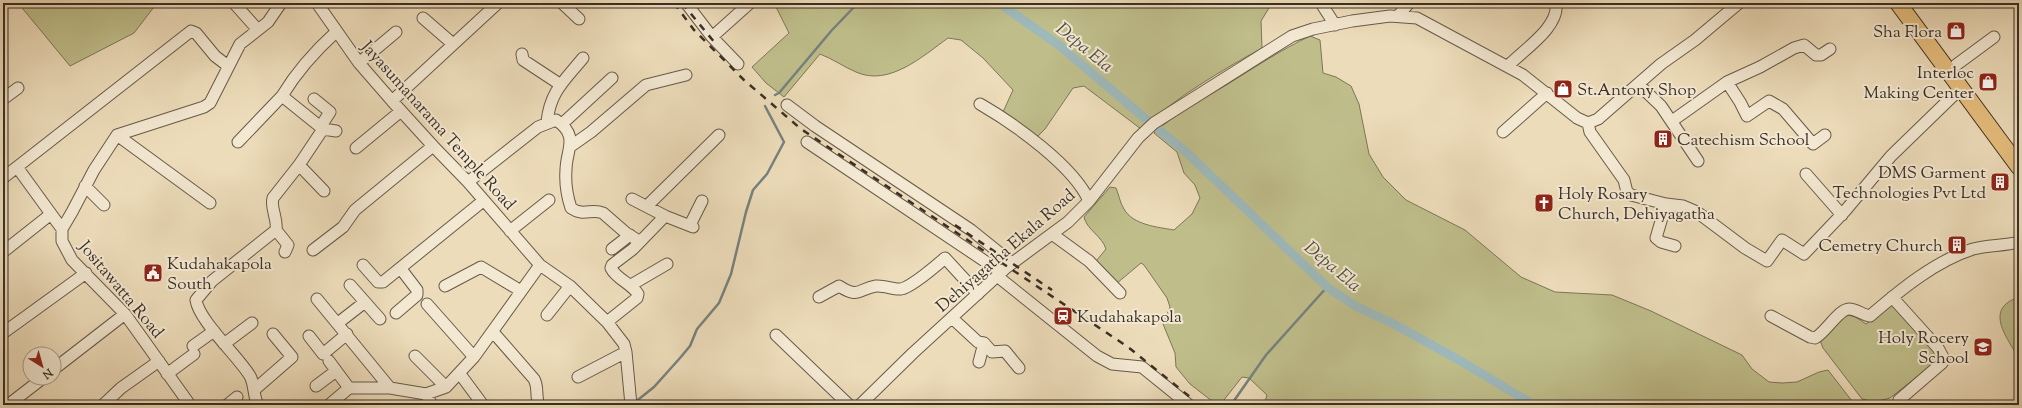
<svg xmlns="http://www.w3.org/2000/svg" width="2022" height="408" font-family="'Sorts Mill Goudy',serif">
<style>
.green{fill:#bfbe8b;stroke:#7c7658}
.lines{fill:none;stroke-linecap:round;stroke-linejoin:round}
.stream{stroke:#76827f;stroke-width:2.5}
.canal{stroke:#9eb9bb;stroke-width:9}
.minor-casing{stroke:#675a4a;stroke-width:13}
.highway-casing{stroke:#3a2f25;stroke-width:18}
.minor{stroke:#f3e8d2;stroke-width:11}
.highway{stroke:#e6be7d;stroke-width:16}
.rail{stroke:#3a2f25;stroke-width:2.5;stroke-dasharray:7 7;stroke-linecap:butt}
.labels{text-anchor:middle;stroke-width:4;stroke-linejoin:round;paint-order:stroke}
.poi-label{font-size:17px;fill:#3a2f25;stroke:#f3e8d2;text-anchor:end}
.street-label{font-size:17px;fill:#3a2f25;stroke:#f3e8d2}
.water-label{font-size:18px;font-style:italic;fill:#4e4b43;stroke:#f3e8d2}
</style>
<rect width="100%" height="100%" fill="#eddcba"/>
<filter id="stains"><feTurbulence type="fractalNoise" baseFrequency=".005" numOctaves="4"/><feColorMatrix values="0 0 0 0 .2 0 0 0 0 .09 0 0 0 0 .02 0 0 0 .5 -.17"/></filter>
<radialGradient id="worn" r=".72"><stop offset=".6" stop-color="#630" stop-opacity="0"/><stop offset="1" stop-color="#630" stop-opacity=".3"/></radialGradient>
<path class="green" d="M18 3H157L134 33 70 66Z
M774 3H1272L1261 21 1262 48C1219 72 1178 96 1141 129L1084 86 1073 88 1045 129 1037 137 1003 112 1013 90 983 58 961 40 948 38C923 56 889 87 856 72 844 67 833 59 820 54L784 97 766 83 752 67 789 33Z
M1310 36 1320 40 1323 73 1336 77 1351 86 1359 104 1369 154 1383 177 1406 200 1465 230 1521 277 1555 292 1612 295 1651 311 1742 355 1752 369 1769 382 1782 383 1797 382 1819 372 1828 370 1855 405H1261L1265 402 1267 395 1249 378 1242 377 1220 405H1217L1190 384 1176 367 1175 353 1163 324 1170 307 1167 298 1144 265 1141 263 1110 289 1092 266 1106 249C1102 236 1087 230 1084 217L1110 187 1116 188C1119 195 1120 203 1124 209 1133 225 1157 227 1174 230L1192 214 1200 198 1195 185 1184 173 1177 152 1154 133C1176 113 1203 99 1228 84 1255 67 1281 50 1310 36Z
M2019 297V359C2007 337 1983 309 2019 297Z
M1889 305 1894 306 1922 335 1939 358 1936 362 1890 398 1875 402 1862 399 1823 348 1820 340C1827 333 1840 312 1852 316 1857 317 1861 321 1866 324Z"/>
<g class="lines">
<path class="stream" d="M775 95 779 93 832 30 858 3
M634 403 654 387 680 358 690 346 697 329 719 303 731 274 746 212 753 190 767 174 784 142 765 106
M1231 405 1266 355 1327 287"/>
<path class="canal" d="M999 3 1060 46 1147 120
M1158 129 1185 151 1327 287 1357 307 1390 322 1459 360 1534 405"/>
<defs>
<path id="minor" d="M234 3 258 30
M317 3 359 63 392 101 433 146 468 182 540 265 570 286 607 322 624 344 626 352 631 405
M562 3 579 19
M686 3 712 37 750 3
M1321 3 1335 25
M1398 16 1409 3
M423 18 453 44
M712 37 738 64
M522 54 523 60 561 85
M359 63 396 32
M1956 65 1994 37
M1508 66C1523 50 1560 27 1556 3
M1727 82 1740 102 1747 116 1769 101 1783 109 1813 144 1825 135
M1638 84 1661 106 1698 161
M3 99 18 88
M314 99 330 112 321 126
M392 101 498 3
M980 104C1013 123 1074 166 1089 201
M787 105 815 126 971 230 1012 263
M1672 121 1727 82 1760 67 1794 48 1804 45 1816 55H1821L1830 49
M547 122C550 92 564 81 583 58
M1588 123 1590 132 1624 180 1627 192 1631 195 1666 204 1683 206 1697 212 1745 248 1767 261 1782 240 1804 254 1845 211 1891 156 1960 89
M562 124 612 78
M323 129 336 131
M1503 132 1547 93
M117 135 210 203
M238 142 282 96
M807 142 1001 272
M571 146 591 132 646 85 686 75
M356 148 401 111
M299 165 324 191
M1806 174 1842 215
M3 178 17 167
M468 182 538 127 556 120C580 136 566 150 566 170 565 183 567 196 571 208 584 217 591 208 603 213L626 233 639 241
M85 186 104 205
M632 199 665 216
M1666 204 1656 238 1661 242 1675 246
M647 206 719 135
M690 225 702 201
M62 229 17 167 191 31 196 33 215 56 228 66
M276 230 288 245 285 252
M510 231 549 200
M1052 234 1089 261 1120 293
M612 249 630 235
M313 250 343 227 355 210 433 146
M3 252 51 214
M363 265 378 282H383L483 201
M997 276 1097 356 1112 364 1142 367 1189 405
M350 285 365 302
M631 285 667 264
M445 286 481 267 521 291
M819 297 839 286C859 299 858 289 876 286 884 285 894 290 901 289 911 287 937 265 945 258L978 294
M1892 297 1938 348 1944 359 1942 363 1899 400 1901 405
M317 299 390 388
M427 304 474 357
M396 313 417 295V290L401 269
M547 315 570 286
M1771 316 1810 337 1815 338C1825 333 1839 309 1849 309 1856 309 1863 315 1870 316 1899 291 1935 261 1973 249 1988 245 2004 246 2019 242
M952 318 978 342 984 343 992 352 1005 351 1019 368
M607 322 637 298 638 294C631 283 616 279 611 268L612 265 633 249 665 216 693 227
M338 323 365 302 380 319
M493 332 534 379C539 388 535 396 539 405
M3 333 86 273
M776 335 849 405
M309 336 323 354 347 334
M224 344 252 323
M193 346 214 331
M415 356 446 387
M329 361 349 388
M979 362 984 343
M54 369 125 314
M167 374 194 354
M460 374 483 405
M578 377 626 352
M316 386 336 371
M254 390 292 357 273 334
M426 394 432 405
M8 405 43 378
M103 405 121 388 159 361
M190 405 125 314 72 260 62 241V229L72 212 94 170 117 135 204 107 210 103 240 44 268 22 281 3
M227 405 237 397
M258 405C253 396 255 385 250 376 238 356 199 321 196 300L212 281 276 230C278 219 270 208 273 198L299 165 323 129 282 96C297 71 315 51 336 32
M329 405 349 388H390L426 394 446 387 474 357 540 265
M860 405 913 353 1007 267 1068 222 1089 201 1138 138 1154 123 1292 36 1313 29 1352 21 1390 16 1417 18 1523 75 1577 118 1588 123 1598 119 1661 64 1695 40 1739 3"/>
<path id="highway" d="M1898 3 2019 167"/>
</defs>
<use href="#minor" class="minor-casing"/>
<use href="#highway" class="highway-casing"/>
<use href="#minor" class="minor"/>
<use href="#highway" class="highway"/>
<path class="rail" d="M674 3 694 30 744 80 801 129 1128 347 1200 405
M682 3 715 43
M955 225 1052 290"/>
</g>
<defs>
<symbol id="shop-square" viewBox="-11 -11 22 22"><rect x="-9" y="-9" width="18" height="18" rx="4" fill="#8f2418" stroke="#f3e8d2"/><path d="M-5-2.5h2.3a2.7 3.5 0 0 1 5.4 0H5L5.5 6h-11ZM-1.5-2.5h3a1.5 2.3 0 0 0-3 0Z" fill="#fff"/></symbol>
<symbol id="building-square" viewBox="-11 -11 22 22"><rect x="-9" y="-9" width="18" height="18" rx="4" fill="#8f2418" stroke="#f3e8d2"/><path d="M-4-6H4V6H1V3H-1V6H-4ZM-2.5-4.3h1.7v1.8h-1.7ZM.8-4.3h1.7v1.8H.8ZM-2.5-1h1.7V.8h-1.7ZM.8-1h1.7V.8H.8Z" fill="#fff"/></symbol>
<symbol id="church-square" viewBox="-11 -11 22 22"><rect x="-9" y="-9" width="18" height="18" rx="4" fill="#8f2418" stroke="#f3e8d2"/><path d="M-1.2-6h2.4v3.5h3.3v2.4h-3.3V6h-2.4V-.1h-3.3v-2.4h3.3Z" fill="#fff"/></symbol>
<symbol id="civic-square" viewBox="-11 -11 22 22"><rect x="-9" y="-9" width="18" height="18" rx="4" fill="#8f2418" stroke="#f3e8d2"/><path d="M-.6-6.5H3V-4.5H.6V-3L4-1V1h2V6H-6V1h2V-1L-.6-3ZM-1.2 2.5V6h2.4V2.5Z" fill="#fff"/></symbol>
<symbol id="station-square" viewBox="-11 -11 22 22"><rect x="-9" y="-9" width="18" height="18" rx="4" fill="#8f2418" stroke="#f3e8d2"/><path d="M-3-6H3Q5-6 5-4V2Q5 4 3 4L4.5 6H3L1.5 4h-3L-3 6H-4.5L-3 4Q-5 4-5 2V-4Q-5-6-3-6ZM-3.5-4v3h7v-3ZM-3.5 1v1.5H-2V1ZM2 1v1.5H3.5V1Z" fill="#fff"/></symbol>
<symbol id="school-square" viewBox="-11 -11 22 22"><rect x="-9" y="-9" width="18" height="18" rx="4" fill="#8f2418" stroke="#f3e8d2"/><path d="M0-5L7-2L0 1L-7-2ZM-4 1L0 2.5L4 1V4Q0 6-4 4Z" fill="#fff"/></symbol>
</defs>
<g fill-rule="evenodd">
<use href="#shop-square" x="1945" y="20" width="22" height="22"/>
<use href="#shop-square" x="1977" y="71" width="22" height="22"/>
<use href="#shop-square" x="1552" y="78" width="22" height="22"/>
<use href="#building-square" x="1652" y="128" width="22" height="22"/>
<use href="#building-square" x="1989" y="171" width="22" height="22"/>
<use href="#church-square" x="1533" y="192" width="22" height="22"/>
<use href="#building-square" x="1946" y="234" width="22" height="22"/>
<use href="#civic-square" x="142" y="262" width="22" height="22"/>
<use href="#station-square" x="1052" y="305" width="22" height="22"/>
<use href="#school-square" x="1972" y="336" width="22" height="22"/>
</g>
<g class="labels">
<g class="poi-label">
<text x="1942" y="37">Sha Flora</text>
<text x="1974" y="78">Interloc<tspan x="1974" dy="20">Making Center</tspan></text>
<text x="1577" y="95" text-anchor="start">St.Antony Shop</text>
<text x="1677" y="145" text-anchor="start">Catechism School</text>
<text x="1986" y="178">DMS Garment<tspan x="1986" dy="20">Technologies Pvt Ltd</tspan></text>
<text x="1558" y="199" text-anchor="start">Holy Rosary<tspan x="1558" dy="20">Church, Dehiyagatha</tspan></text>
<text x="1943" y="251">Cemetry Church</text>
<text x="167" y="269" text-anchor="start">Kudahakapola<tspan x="167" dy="20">South</tspan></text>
<text x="1077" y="322" text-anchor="start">Kudahakapola</text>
<text x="1969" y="343">Holy Rocery<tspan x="1969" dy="20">School</tspan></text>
</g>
<g class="street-label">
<text transform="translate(439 125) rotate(48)" y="6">Jayasumanarama Temple Road</text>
<text transform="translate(1005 250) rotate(-41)" y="6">Dehiyagatha Ekala Road</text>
<text transform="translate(122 289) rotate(50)" y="6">Jositawatta Road</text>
</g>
<g class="water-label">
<text transform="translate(1085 47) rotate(39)" y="6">Depa Ela</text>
<text transform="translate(1333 266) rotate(40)" y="6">Depa Ela</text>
</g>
</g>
<rect width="2022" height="408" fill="none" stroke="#eddcba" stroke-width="16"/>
<rect x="4" y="4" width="2014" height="400" fill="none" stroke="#3a2f25" stroke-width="2"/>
<rect x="8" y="8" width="2006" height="392" fill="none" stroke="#3a2f25"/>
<g transform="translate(42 366) rotate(143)"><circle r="19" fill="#f3e8d2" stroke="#a99e8d"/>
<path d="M0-3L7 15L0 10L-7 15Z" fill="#8f2418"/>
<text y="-6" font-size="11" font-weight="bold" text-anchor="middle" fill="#3a2f25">N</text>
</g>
<rect width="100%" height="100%" filter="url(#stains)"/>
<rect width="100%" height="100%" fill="url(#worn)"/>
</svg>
